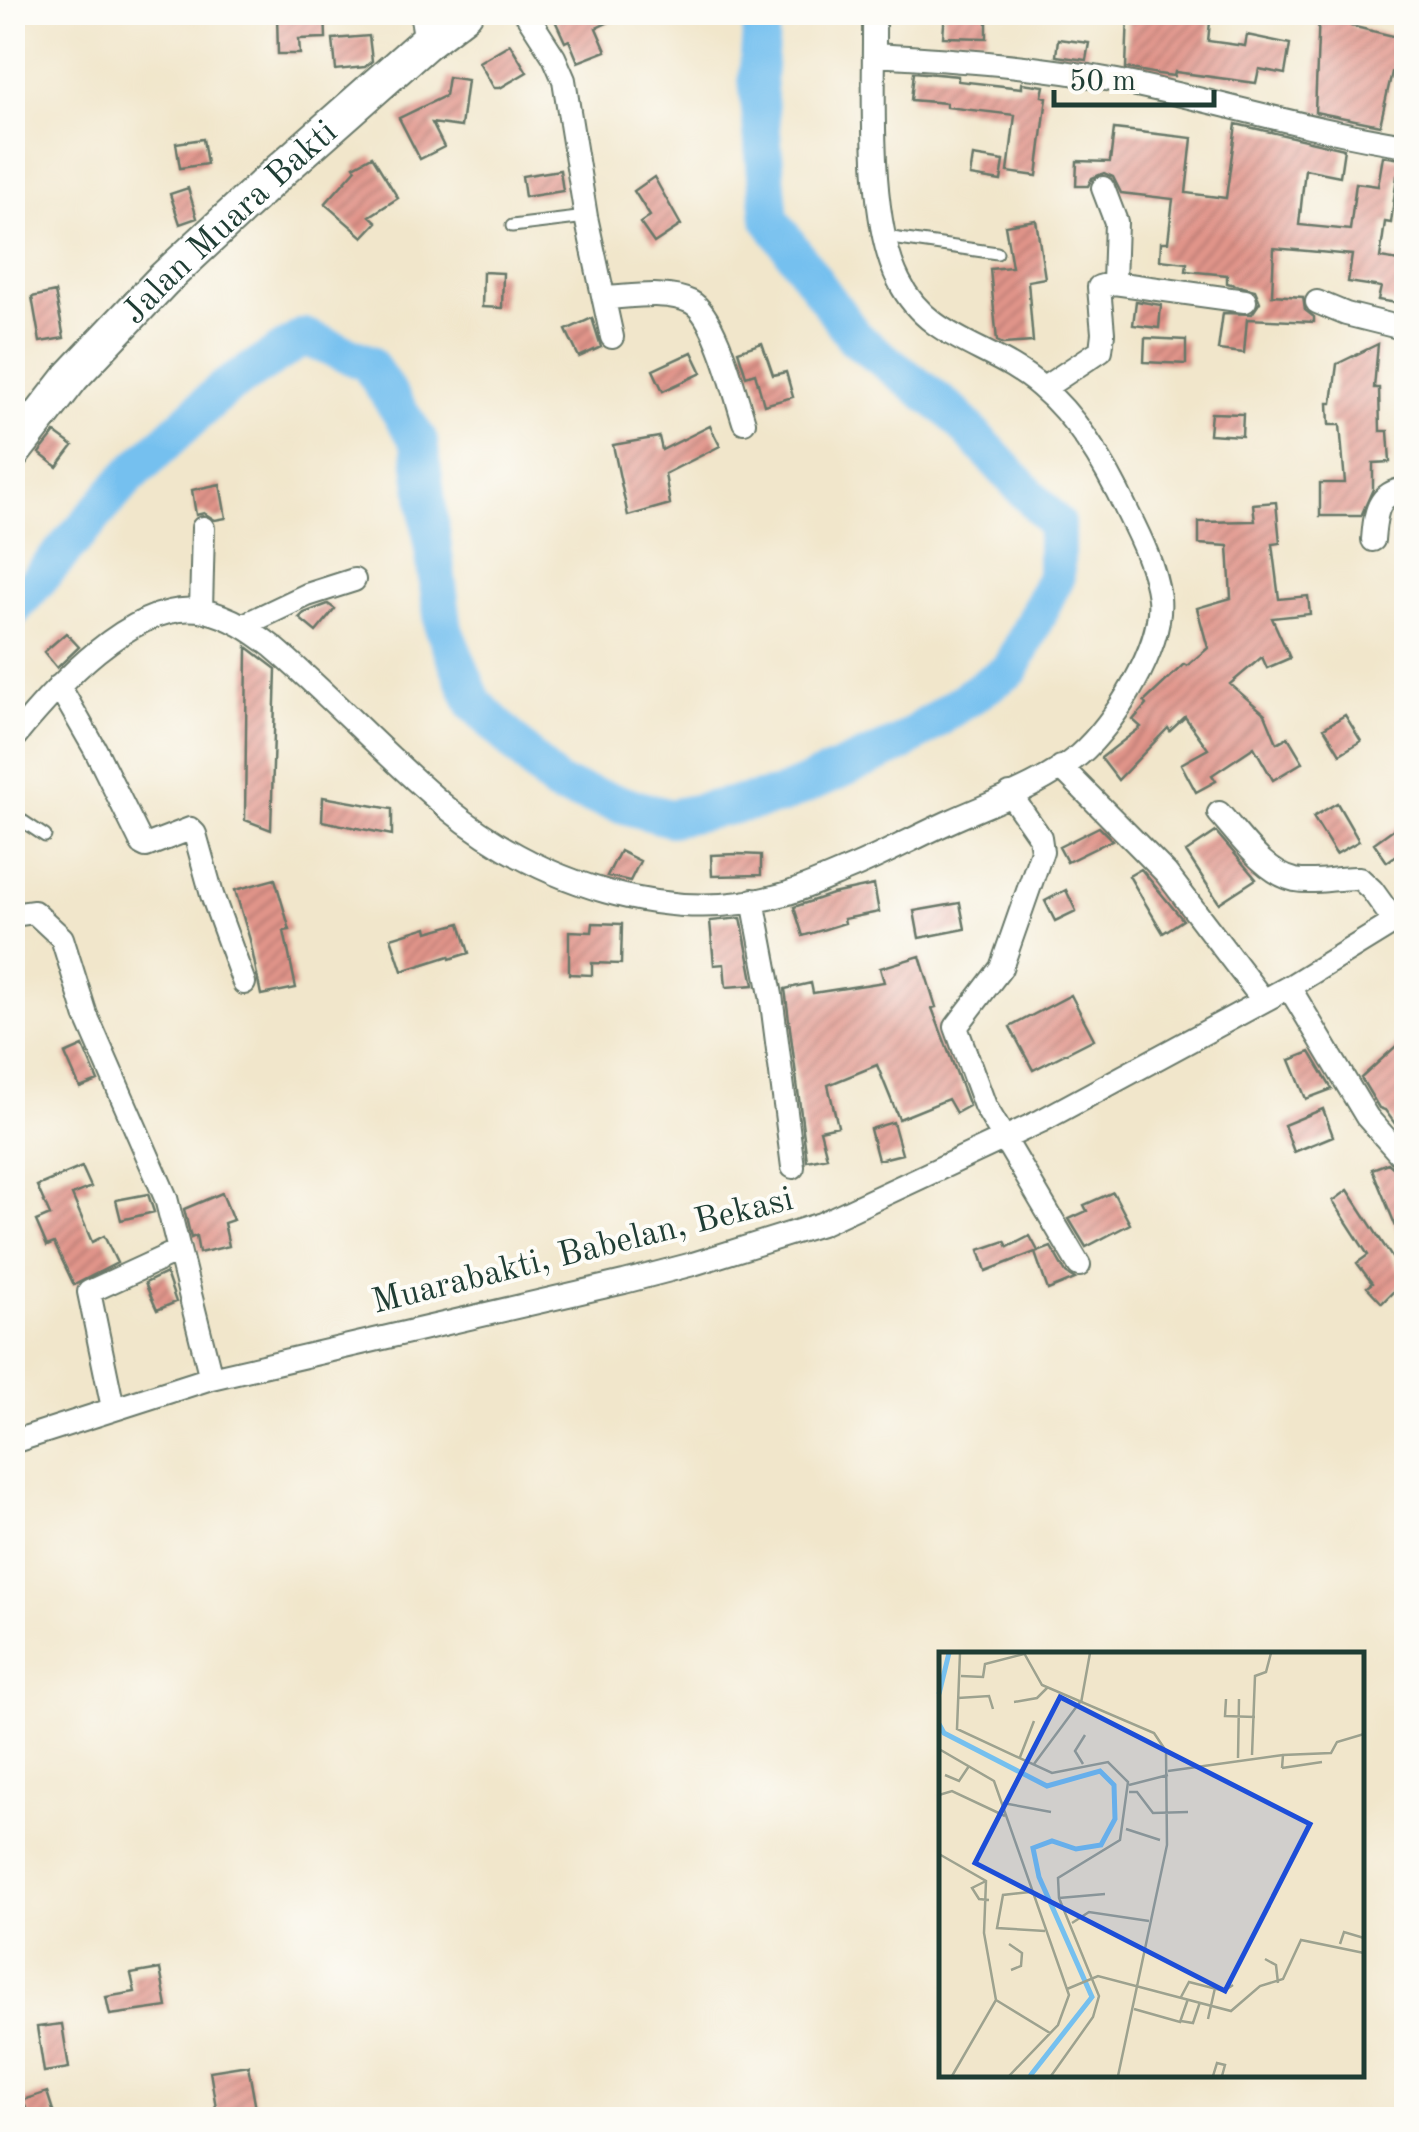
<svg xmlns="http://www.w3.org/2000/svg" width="1419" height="2132" font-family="'Old Standard TT',serif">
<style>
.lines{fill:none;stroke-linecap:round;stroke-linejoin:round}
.river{stroke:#75c0ef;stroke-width:38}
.building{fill:url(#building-hatch)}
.service-casing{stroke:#687869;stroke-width:15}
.minor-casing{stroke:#687869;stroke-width:26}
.primary-casing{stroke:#687869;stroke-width:39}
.service{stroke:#fff;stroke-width:11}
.minor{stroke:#fff;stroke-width:22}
.primary{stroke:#fff;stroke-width:35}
.labels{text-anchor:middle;stroke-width:8;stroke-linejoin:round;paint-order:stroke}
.street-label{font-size:35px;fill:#1f3d34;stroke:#fdfcf7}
.inset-river{fill:none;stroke:#75c0ef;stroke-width:5}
.inset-road{fill:none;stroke:#9da28f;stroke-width:2.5}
.view{fill:#1d4ed8;fill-opacity:0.15;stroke:#1d4ed8;stroke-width:5}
.inset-edge{fill:none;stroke:#1f3d34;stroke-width:5}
</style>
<defs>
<pattern id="building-hatch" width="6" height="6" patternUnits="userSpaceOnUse" patternTransform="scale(2.5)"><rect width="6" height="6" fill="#e1948a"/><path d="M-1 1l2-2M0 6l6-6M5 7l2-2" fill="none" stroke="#b67a72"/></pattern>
</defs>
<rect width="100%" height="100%" fill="#fdfcf7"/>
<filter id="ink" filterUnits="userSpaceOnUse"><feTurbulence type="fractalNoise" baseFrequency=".01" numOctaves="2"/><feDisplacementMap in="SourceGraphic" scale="20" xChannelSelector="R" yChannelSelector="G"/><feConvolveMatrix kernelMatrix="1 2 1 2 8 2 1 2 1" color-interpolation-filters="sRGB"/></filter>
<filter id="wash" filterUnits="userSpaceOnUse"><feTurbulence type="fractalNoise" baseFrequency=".0048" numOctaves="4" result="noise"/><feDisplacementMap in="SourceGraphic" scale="40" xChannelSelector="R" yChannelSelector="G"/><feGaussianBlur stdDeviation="2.25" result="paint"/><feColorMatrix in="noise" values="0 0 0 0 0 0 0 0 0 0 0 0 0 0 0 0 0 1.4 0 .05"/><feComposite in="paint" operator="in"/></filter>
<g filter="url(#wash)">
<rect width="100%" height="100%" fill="#f1e6cb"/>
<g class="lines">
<path class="river" d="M12 610 127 478 222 390 304 337 368 363 419 441 444 630 474 703 557 786 670 818 780 796 900 744 1011 669 1056 576V524L952 412 855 338 770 219 757 78 763 12"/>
</g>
<g id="blocks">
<path class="building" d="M325 12 326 38 299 39 300 54H278L277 14Z
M543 12H630L596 28 606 51 578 62 569 40 565 42 553 16 548 20Z
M945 12H987V38L943 37Z
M1128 12H1211L1208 41 1245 46 1247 35 1290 44 1285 74 1259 69 1256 83 1175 72 1174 76 1158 74 1126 68Z
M1319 12H1353L1351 26 1406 39V75L1392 72 1380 125 1315 112Z
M369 36 372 61 365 67 336 70 333 39Z
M1058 39 1089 43 1086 60 1056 56Z
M510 44 527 72 500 88H494L479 62Z
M914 72 958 76V81L1022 88V83L1044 86 1042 96 1047 97 1037 176 1008 172 1015 115 946 107V103L911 100Z
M448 77 467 80 461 127 432 123 444 147 420 159 399 118 445 96Z
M1236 124 1344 149 1340 176 1305 169 1299 225 1350 230 1356 183 1378 186 1383 156 1406 160V178L1397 176 1391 223 1385 222 1380 258 1406 262V281L1401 280 1397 303 1378 300 1381 287 1348 282 1352 255 1274 248 1272 295 1303 297 1305 310 1314 317V322L1247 319 1244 353 1218 350 1223 313 1252 314 1260 302 1255 290 1227 283V275L1186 271 1187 263 1160 260 1161 242H1168L1173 199 1121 193 1113 177 1104 173 1092 178 1088 186H1076L1077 161 1110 162 1114 129 1192 138 1186 193 1226 198Z
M203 139 207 164 180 168 176 143Z
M372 156 398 198 370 216 377 222 363 237 325 204 356 169 354 166Z
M973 156 1004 161 1001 181 970 176Z
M560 170 563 191 525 197 522 176Z
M654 177 681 225 654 243 640 223 650 216 634 191Z
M188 188 197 218 180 224 170 194Z
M1036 220 1045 278 1028 281 1033 342 1003 344 997 341 990 269 1012 267 1005 225Z
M483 272 503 273 502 308 482 307Z
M55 292 64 338 40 342 32 297Z
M1136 301 1161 305 1159 328 1133 325Z
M592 318 601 347 579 357 566 330Z
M1145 338 1186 340V364L1144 362Z
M762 343 773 375 786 372 793 397 764 405 755 373 746 376 738 351Z
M1378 344 1374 388H1379L1380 431H1388L1390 462 1373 463V489L1361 516H1320V483H1345L1340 425H1329L1328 403H1332L1337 364Z
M692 352 702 373 663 391 653 370Z
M1211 413 1243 414 1242 436 1209 434Z
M710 426 720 446 665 474 670 504 628 516 613 445 659 437 662 450Z
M55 433 73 446 57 467 39 453Z
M220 484 226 518 215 520 204 513 196 515 192 490Z
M1276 502 1280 543 1272 544 1279 599 1308 596 1310 614 1272 618 1290 658 1267 668 1262 657 1230 684 1265 714 1277 743 1288 737 1303 762 1273 780 1254 747 1212 775 1216 781 1196 792 1181 764 1208 749 1185 717 1170 731 1168 728 1118 780 1101 758 1141 727 1133 720 1146 705 1144 702 1184 664 1187 666 1208 648 1197 608 1231 598 1228 546 1199 544V522L1255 521 1253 504Z
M328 604 335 609 316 632 299 618 304 613Z
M66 633 79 647 57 668 44 652Z
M247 647 276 669 271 830 245 820Z
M1345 715 1361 741 1340 754 1324 728Z
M323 797 392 809V835L322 821Z
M1337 803 1359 841 1336 854 1313 817Z
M1406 820V848L1387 862 1374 843Z
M1099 827 1112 840 1067 862 1059 847Z
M1216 832 1256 879 1219 903 1186 852Z
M620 851 640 861 630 881 607 876Z
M738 854 761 855V875L712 876 711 855Z
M1141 869 1183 920 1163 933 1129 876Z
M275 879 290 930 284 931 296 988 261 995 250 940 235 890Z
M874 885 879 912 844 919 845 923 803 936 794 907 832 894Z
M1066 890 1076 911 1055 921 1045 901Z
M960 903 965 929 919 938 914 911Z
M741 918 754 985 726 987 724 964 714 965 710 921Z
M460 923 469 953 450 959 449 956 402 971 391 938 427 927 428 932Z
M593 923 622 924 621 964 592 963V975L569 974V931L592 932Z
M920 956 936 1007 932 1008 969 1106 956 1113 948 1099 899 1119 877 1065 828 1085 838 1126 820 1130 827 1157 807 1161 785 989 811 983 813 993 884 982 880 968Z
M1071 995 1094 1039 1033 1070 1010 1027Z
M1406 1037V1139L1385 1110 1379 1108 1361 1078Z
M83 1046 98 1081 80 1088 65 1054Z
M1310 1052 1332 1089 1306 1099 1290 1060Z
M1323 1109 1333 1136 1294 1152 1284 1125Z
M893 1122 902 1154 878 1160 870 1129Z
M1388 1163 1402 1175 1406 1186V1251L1372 1169Z
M82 1167 91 1187 72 1195 92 1242 104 1236 117 1263 74 1285 54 1243 47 1246 36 1221 50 1215 37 1186Z
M1348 1190 1406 1279 1382 1303 1367 1287 1372 1283 1357 1263 1368 1255 1333 1201Z
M1113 1192 1130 1224 1086 1247 1069 1219 1087 1211 1084 1205Z
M222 1193 233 1220 224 1223 229 1246 199 1253 196 1236 191 1238 184 1209Z
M148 1194 154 1212 121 1220 116 1200Z
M1030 1236 1038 1251 986 1271 979 1250 1005 1241 1008 1247Z
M1051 1247 1066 1273 1075 1279 1048 1290 1035 1253Z
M166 1273 176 1302 157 1310 145 1283Z
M160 1969 167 2007 110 2015 106 1997 135 1992 131 1974Z
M62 2024 69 2068 44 2072 37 2027Z
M248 2065 258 2120H218L210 2071Z
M47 2092 56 2120H30L23 2100Z"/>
</g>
</g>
<g filter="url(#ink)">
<use href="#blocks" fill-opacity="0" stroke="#687869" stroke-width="2.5"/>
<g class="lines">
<defs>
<path id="service" d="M512 226 586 217
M885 237 997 253
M12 814 45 836"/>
<path id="minor" d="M421 12 426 42
M525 12 554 57 564 80 586 217 612 337
M875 55C958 60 1035 65 1117 81 1214 100 1308 130 1406 145
M1103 188 1116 222 1114 283
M605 298C630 297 667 290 691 302 716 315 735 395 744 422
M1317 302 1346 314 1406 329
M1044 388 1101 350 1103 333 1099 287 1114 283 1245 301
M1373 540C1375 514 1377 492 1406 489
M201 610 203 528
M244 625 307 595 354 580
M59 686 95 749 142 844 146 846 190 829 195 834 212 895 244 983
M12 740C52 691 134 596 205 611 232 617 252 631 273 647 333 698 386 757 446 807 537 882 668 928 785 894 805 888 825 879 844 871 880 857 915 837 951 821 993 802 1044 785 1079 755 1115 724 1164 645 1159 598 1155 568 1141 539 1128 513 1107 468 1079 419 1041 387 994 345 929 342 899 281 866 217 875 86 874 12
M1061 767 1166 873 1263 1000
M1010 794 1040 837 1042 851 1001 968 956 1027 985 1106 1079 1265
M1219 813C1240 836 1264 873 1295 880 1316 884 1338 877 1359 878L1372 890 1395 922
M753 900 771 995 793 1167
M12 915 34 912 62 938 86 1015 166 1198 211 1378
M1289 987 1367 1117 1406 1161
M113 1408 89 1292 178 1251
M12 1442 211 1378 624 1282 693 1264 821 1224 1041 1121 1289 987 1406 915"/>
<g id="primary">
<path id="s1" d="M12 453 72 376 163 280 281 170 426 42 465 12"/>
</g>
</defs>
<use href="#service" class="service-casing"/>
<use href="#minor" class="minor-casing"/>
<use href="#primary" class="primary-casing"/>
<use href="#service" class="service"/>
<use href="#minor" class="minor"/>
<use href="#primary" class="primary"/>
</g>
</g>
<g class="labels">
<g class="street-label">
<text dy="12" stroke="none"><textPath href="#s1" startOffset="318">Jalan Muara Bakti</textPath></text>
<text transform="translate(582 1249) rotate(-14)" y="12">Muarabakti, Babelan, Bekasi</text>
</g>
</g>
<g transform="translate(939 1652)">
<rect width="425" height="425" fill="#f1e6cb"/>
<path class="inset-river" d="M0 42 10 1M0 72 5 81 108 134 161 119 175 133 176 167 162 193 137 197 113 189 94 196 100 225 153 345 91 424"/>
<path class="inset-road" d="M21 1 18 77 113 121 169 110 189 130 181 188 119 226 120 246 160 344 154 365 112 424M85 1 103 33 215 81 227 99 228 193 179 424M22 24 44 25 46 12 85 2M19 46 50 44 54 57M287 47 286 64 316 65M75 50 98 46 108 36M142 51 151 1M0 97 55 129 130 343 119 373 70 424M313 103 316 24 327 20 332 1M81 105 95 69M299 106 300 47M95 112 141 50M144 112 136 99 146 83M343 116 344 103 392 101 398 90 425 82M343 116 383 110M229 119 344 103M6 123 20 129 30 114M190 133 229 123M190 140H198L214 161 249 160M0 143 13 139 66 164M64 151 112 160M187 177 221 188M0 202 47 229 45 281 57 348 13 424M47 229 33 236 40 247 50 248M91 240 64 243 58 276 106 279M120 246 166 242M133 271 150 260 210 269M70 292 83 301 82 314 72 318M401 292 405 280 425 286M326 307 337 313 339 331M128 337 159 324 292 359 321 334 344 327 362 288 425 301M242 345 250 330 285 339 294 333M57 348 111 381M195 357 241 370 249 347M269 367 276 336M242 369 254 371 261 350M274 424 278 411 286 413 283 424"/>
<path class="view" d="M121 45 371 172 286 339 36 211Z"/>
<rect width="425" height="425" class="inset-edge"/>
</g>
<rect width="1419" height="2132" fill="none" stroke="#fdfcf7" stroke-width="50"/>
<path d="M1054 90v15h160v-15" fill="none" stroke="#1f3d34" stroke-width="5"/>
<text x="1069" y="90" font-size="30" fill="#1f3d34" stroke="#fdfcf7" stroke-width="8" paint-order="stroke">50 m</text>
</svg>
